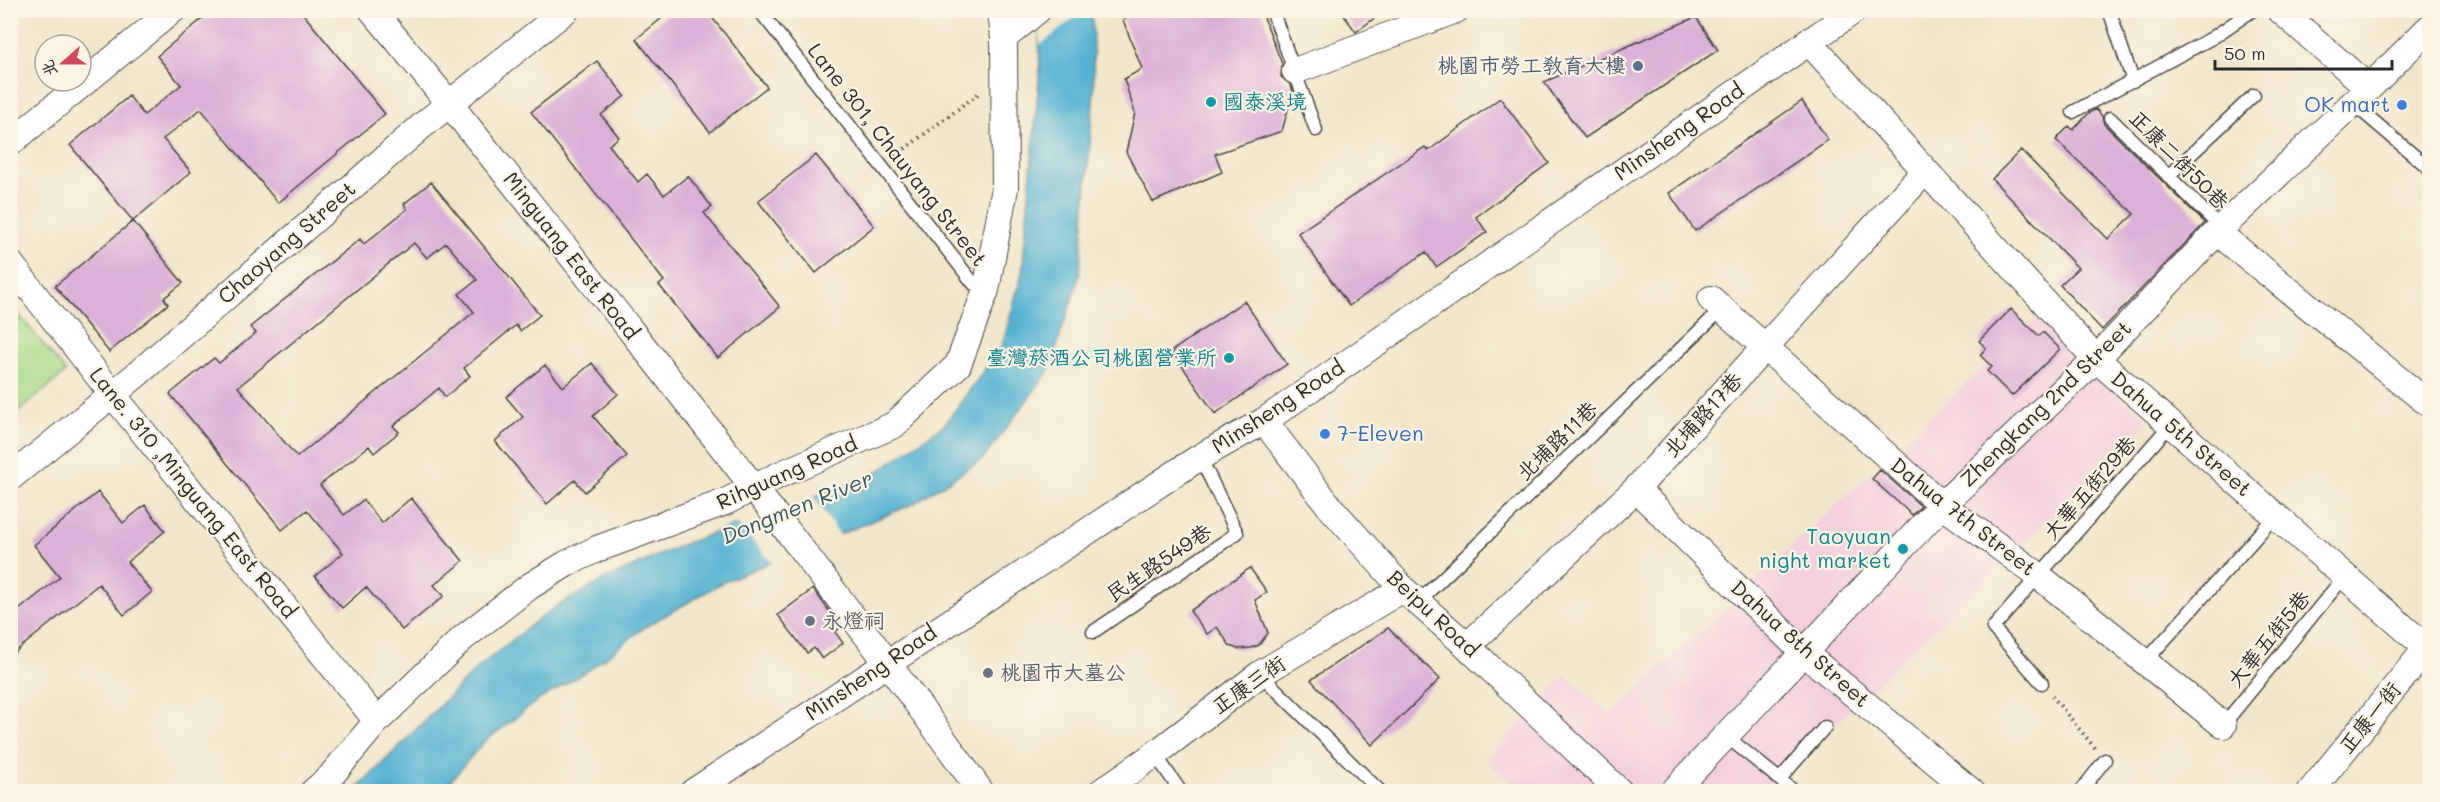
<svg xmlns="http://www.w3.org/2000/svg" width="2440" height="802" font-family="Mali,'LXGW WenKai TC',sans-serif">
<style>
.built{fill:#f4cfdd}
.green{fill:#a8db8b;stroke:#6a835b;stroke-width:1.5}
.water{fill:#53b2d2;stroke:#3f6e7e;stroke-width:1.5}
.pier{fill:#f1e6c9}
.building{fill:#dcb0d8;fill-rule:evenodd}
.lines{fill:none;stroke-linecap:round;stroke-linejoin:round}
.lane-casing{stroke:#494743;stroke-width:15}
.street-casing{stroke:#494743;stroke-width:28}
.path{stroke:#494743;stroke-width:4;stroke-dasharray:1.5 4.5;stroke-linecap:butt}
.lane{stroke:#fff;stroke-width:12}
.street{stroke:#fff;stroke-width:26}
.service-dot{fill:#5c6f8a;stroke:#fcf5e5;stroke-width:2}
.culture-dot{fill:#0f9aa8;stroke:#fcf5e5;stroke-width:2}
.shop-dot{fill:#3f7fe0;stroke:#fcf5e5;stroke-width:2}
.worship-dot{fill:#6b7280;stroke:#fcf5e5;stroke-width:2}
.labels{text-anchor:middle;stroke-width:4.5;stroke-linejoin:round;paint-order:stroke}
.service-label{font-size:21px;fill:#4e5e75;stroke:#fcf5e5;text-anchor:end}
.culture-label{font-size:21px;fill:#0d838f;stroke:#fcf5e5;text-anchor:end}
.shop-label{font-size:21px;fill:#366cbe;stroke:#fcf5e5;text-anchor:end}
.street-label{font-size:21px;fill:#2b2b2b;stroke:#fcf5e5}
.worship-label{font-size:21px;fill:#5b616d;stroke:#fcf5e5;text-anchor:start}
.water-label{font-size:22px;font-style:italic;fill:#395a65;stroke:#fcf5e5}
</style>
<rect width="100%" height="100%" fill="#fcf5e5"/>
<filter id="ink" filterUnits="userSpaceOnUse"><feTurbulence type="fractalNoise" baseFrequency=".0167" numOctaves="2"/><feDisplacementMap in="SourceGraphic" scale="12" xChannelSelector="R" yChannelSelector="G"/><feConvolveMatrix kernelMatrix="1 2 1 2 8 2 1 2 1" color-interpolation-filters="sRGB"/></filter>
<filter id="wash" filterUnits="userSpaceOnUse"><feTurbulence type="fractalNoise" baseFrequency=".008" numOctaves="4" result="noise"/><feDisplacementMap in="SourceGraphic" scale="24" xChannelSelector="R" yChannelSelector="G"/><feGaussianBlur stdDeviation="1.35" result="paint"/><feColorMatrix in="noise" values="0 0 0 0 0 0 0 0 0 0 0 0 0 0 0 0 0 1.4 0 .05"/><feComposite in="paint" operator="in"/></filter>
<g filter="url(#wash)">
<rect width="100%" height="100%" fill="#f1e6c9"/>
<path class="built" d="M2039 316 2149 422 1766 791H1520L1486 761 1565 676 1611 715Z"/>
<path class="green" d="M11 305 66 372 11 418H10Z"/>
<path class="water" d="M1038 11H1092L1094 90 1080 274 1049 371 983 459 911 505 725 581 645 627 589 670 537 701 482 744 442 791 354 792 477 668 540 618 557 606 606 579 686 543 873 475 945 424 1002 346 1022 273 1040 68Z"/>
<path class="pier" d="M1036 11H1083L1040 45Z
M812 494 840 536 774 564 735 522Z"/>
<g id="blocks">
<path class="building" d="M213 10H300L385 114 278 203 201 109 163 139 191 172 133 221 70 145 129 96 144 115 181 85 157 56Z
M672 10H706L767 87 710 132 636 39Z
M1139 10H1261L1282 64 1281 77 1291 85 1293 92 1282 131 1215 154 1222 172 1153 202 1126 152 1135 113 1124 79 1142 69 1123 20Z
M1340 10H1385L1356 32Z
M1696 17 1718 50 1585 138 1544 82Z
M597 61 625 96 601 115 619 137 609 145 638 182 647 174 664 195 688 176 712 207 704 213 780 307 718 358 659 285 664 281 531 112Z
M1500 98 1549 163 1476 217 1487 232 1436 267 1426 252 1349 306 1298 233 1425 147 1428 151Z
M1802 101 1828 140 1695 231 1669 193Z
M2096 109 2102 116 2104 124 2205 223 2102 330 2060 285 2078 268 1992 179 2021 150 2108 239 2134 214 2056 140 2069 126 2073 130 2089 113Z
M816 155 874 226 816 273 758 201Z
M431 182 540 315 520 331 516 325 464 368 470 376 445 397 439 388 393 426 399 432 374 453 369 446 320 485 344 515 363 500 382 523 411 498 463 561 434 585 444 596 402 630 366 587 342 608 315 576 343 553 307 510 282 530 170 394 214 358 219 363 256 333 250 327 360 239 364 244 407 209 404 204ZM414 243 427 258 446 243 477 280 459 294 474 312 297 457 238 387Z
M133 221 183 283 164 298 168 304 109 352 55 286Z
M1244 301 1287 364 1215 414 1172 351Z
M2011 309 2039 336 2043 332 2060 349 2012 396 1987 371 1992 367 1980 355 1986 348 1979 341Z
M592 363 618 394 593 416 627 456 585 492 575 480 547 504 495 441 523 417 506 397 545 365 563 387Z
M1880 470 1921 506 1912 515 1872 479Z
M98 492 123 523 145 505 165 531 127 562 152 592 124 615 99 584 10 656V617L60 577 34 545Z
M1250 568 1267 592 1255 600 1268 633 1259 645 1251 648 1238 649 1230 646 1217 627 1207 634 1190 611Z
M813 589 841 627 835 632 843 643 822 659 814 648 807 653 778 615Z
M1388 628 1440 679 1372 745 1311 680Z"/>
</g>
</g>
<g filter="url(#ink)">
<use href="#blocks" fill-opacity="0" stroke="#494743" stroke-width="1.5"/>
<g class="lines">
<defs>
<path id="lane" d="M759 10 974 284 986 290
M1272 10 1316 130
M2109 10 2133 81
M2351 102 2430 169
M2073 112 2212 38 2253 10
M2110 118 2221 228
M2168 176 2254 95
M1418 602 1722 309
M1093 632 1237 533 1200 457
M2144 663 2275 516
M1260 674 1381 792
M2042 683 1993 628 2170 425
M2223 725 2344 577
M1726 736 1795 792
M1155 754 1181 792
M1780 779 1825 727
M2080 792 2105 760"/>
<path id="street" d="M372 10C461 116 546 224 632 332 751 483 870 635 981 792
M1001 10 1004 38
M2280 10 2369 88
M1808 41 2096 359 2427 648
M1295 71 1456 10
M10 143 173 10
M2217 232 2430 405
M10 263 113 395 377 721
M1711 299 1942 505 2039 576 2223 725
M1264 421 1330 507 1403 589 1467 646 1620 792
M10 478 135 376 423 125 566 10
M1636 489 1804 653 1972 792
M1467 646 1636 489 1925 171
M313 792 330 777 377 721 463 638 530 586 566 564 597 549 725 502 779 475 894 425 958 365 986 290 1005 188 1004 38 1038 10
M693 792 1200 457 1264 421 1855 10
M1101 792 1155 754 1260 674 1403 589
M1673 792 1942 505 2096 359 2217 232 2369 88 2430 27
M2310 792 2430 644"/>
</defs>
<use href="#lane" class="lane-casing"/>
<use href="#street" class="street-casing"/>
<path class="path" d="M895 156 981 92
M2052 696 2095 748"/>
<use href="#lane" class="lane"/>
<use href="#street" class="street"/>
</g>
</g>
<circle class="service-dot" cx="1638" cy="66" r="6"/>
<g class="culture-dot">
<circle cx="1211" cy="102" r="6"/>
<circle cx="1229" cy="358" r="6"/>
<circle cx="1903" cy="549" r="6"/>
</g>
<g class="shop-dot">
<circle cx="2402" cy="105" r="6"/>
<circle cx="1325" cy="434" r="6"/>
</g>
<g class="worship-dot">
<circle cx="810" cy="621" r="6"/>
<circle cx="988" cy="673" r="6"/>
</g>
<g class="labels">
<g class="service-label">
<text x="1626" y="73">桃園市勞工教育大樓</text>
</g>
<g class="culture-label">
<text x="1223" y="109" text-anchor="start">國泰溪境</text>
<text x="1217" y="365">臺灣菸酒公司桃園營業所</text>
<text x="1891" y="544">Taoyuan<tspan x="1891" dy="24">night market</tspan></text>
</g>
<g class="shop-label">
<text x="2390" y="112">OK mart</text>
<text x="1337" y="441" text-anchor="start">7-Eleven</text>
</g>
<g class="street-label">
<text transform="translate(1679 132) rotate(-35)" y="7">Minsheng Road</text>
<text transform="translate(897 155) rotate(52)" y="7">Lane 301, Chauyang Street</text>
<text transform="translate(2179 160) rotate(45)" y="7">正康二街50巷</text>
<text transform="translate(287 243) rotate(-41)" y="7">Chaoyang Street</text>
<text transform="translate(571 256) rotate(52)" y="7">Minguang East Road</text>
<text transform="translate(2046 404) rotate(-44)" y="7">Zhengkang 2nd Street</text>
<text transform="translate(1278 407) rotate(-33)" y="7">Minsheng Road</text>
<text transform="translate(1703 415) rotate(-48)" y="7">北埔路17巷</text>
<text transform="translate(2181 434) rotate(41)" y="7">Dahua 5th Street</text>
<text transform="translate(1557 441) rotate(-44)" y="7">北埔路11巷</text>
<text transform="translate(787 473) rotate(-24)" y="7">Rihguang Road</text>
<text transform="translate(2090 488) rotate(-49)" y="7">大華五街29巷</text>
<text transform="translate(193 493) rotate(51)" y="7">Lane. 310 ,Minguang East Road</text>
<text transform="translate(1963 517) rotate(38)" y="7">Dahua 7th Street</text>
<text transform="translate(1159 563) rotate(-34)" y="7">民生路549巷</text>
<text transform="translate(1433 614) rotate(43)" y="7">Beipu Road</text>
<text transform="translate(2269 639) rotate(-51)" y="7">大華五街5巷</text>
<text transform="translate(1800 644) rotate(42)" y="7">Dahua 8th Street</text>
<text transform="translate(871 673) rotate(-34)" y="7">Minsheng Road</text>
<text transform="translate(1249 685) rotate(-35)" y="7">正康三街</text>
<text transform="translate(2370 718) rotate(-51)" y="7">正康一街</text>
</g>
<g class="worship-label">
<text x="822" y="628">永燈祠</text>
<text x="1000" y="680">桃園市大墓公</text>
</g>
<g class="water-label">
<text transform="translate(797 507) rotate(-22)" y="8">Dongmen River</text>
</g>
</g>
<rect width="2440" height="802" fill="none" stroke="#fcf5e5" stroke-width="36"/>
<g transform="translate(63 63) rotate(249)"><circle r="28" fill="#fcf5e5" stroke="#a8a49b" stroke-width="1.5"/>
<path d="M0-4.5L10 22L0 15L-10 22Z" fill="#d1495b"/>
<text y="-9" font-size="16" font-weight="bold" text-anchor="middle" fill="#2b2b2b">北</text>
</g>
<path d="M2215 60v9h177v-9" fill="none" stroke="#2b2b2b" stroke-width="3"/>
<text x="2224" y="60" font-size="18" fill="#2b2b2b" stroke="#fcf5e5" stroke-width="4.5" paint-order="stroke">50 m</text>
</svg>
